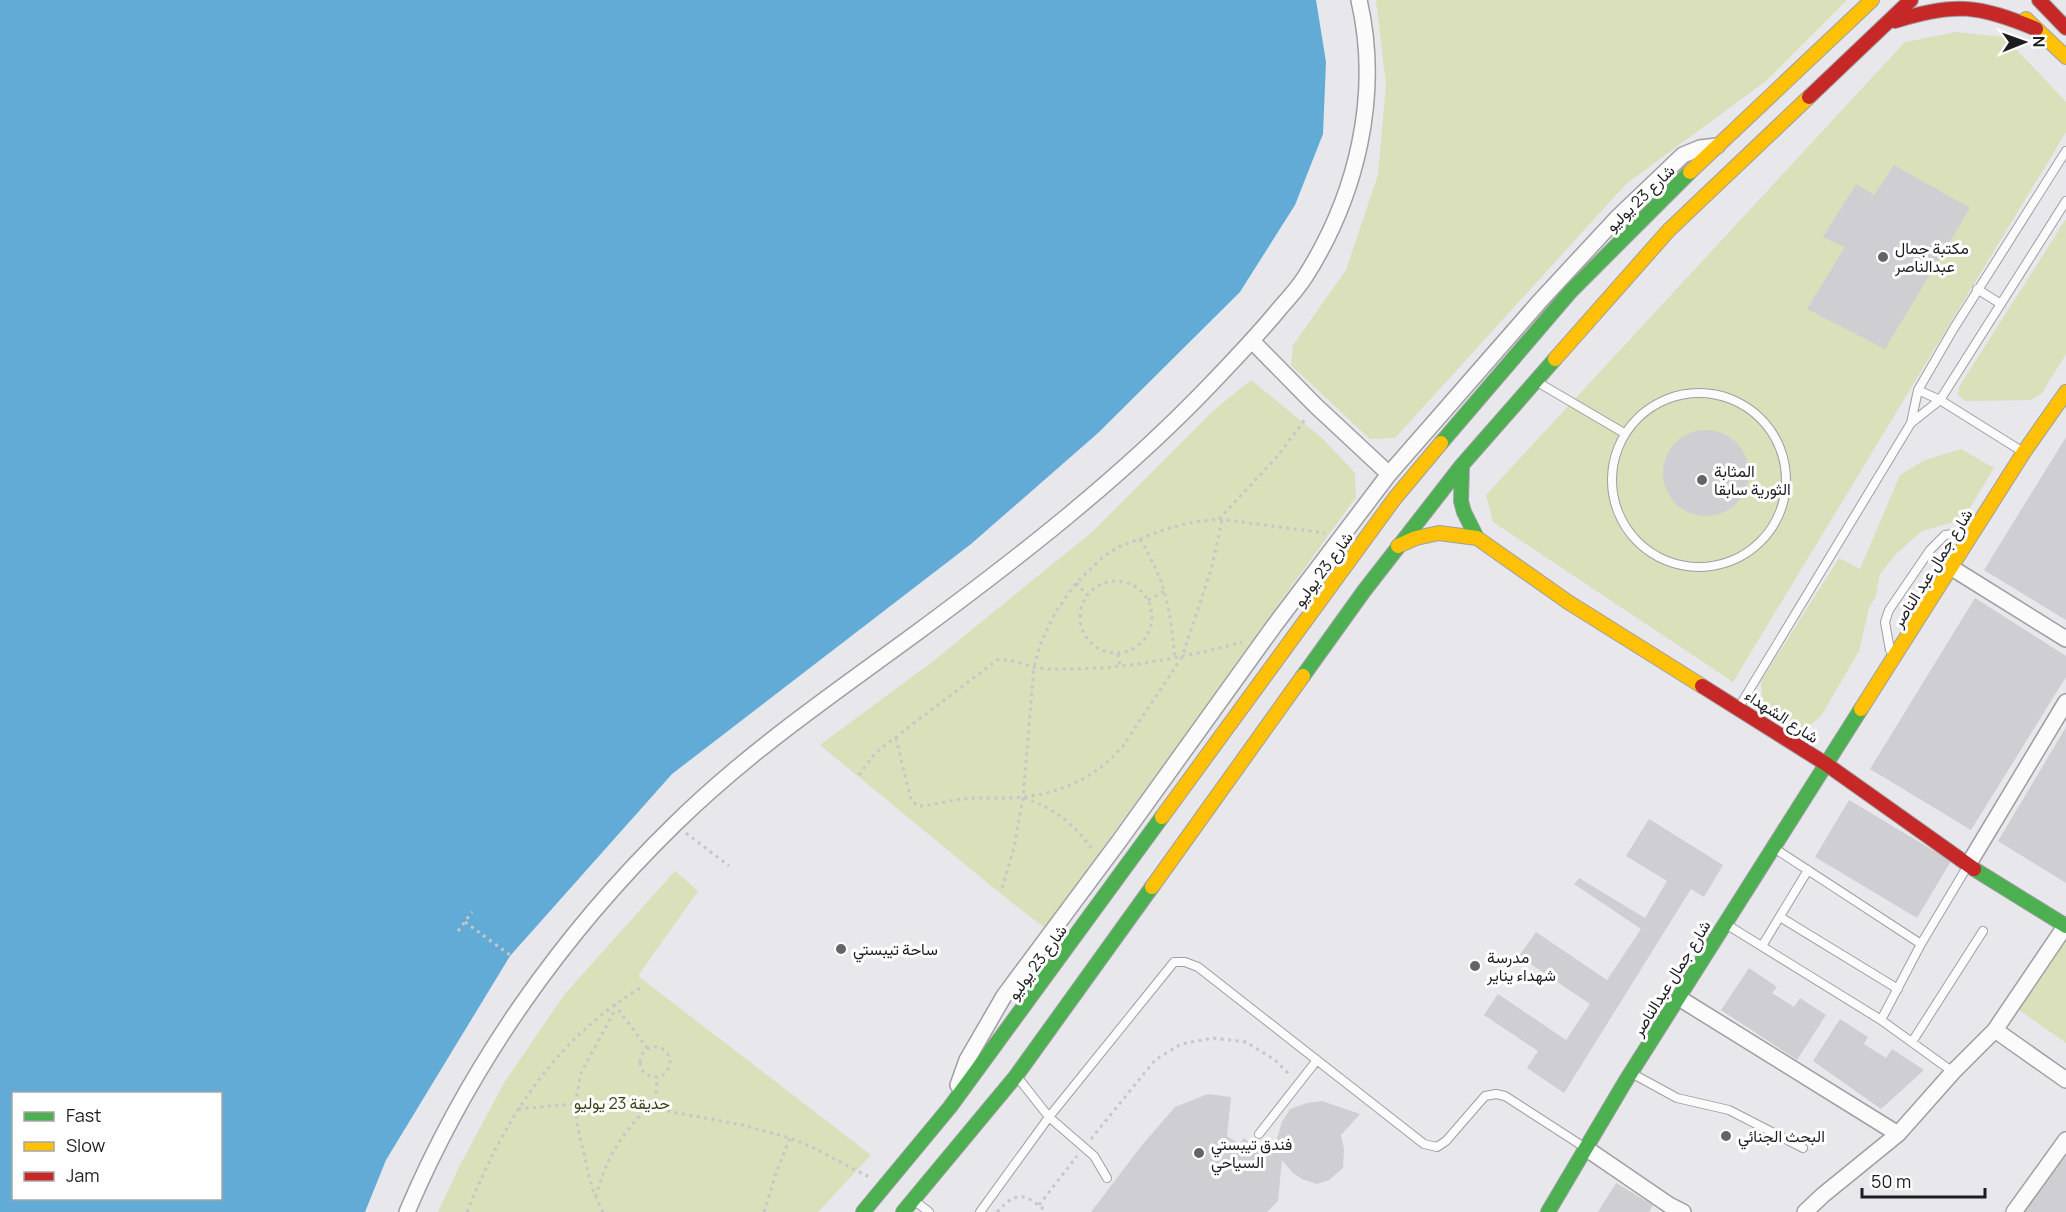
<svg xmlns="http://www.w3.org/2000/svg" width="2066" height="1212" font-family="Manrope,Vazirmatn,sans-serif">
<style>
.green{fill:#d9e0ba}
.water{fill:#62abd6;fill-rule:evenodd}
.building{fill:#cfced2}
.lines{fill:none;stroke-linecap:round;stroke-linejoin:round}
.lane-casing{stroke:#9e9fa2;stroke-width:10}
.street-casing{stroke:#9e9fa2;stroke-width:18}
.fast-casing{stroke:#9e9fa2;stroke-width:16}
.slow-casing{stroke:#9e9fa2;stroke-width:16}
.jam-casing{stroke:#9e9fa2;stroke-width:16}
.path{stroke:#c7c7c9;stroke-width:3;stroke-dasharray:3 4.5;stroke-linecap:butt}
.lane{stroke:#fbfbfc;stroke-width:8}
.street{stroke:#fbfbfc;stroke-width:15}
.fast{stroke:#4caf50;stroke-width:14}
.slow{stroke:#ffc107;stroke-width:14}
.jam{stroke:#c62828;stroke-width:14}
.poi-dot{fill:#646467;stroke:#fff;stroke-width:2}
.labels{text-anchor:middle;stroke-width:6;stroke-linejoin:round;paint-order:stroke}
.street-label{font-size:16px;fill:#1d1d20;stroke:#fff}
.poi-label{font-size:16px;fill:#1d1d20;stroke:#fff;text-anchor:start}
.park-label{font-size:16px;fill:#3c4218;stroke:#fff}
</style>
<rect width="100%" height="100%" fill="#e7e7ec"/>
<path class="green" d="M1376 0H1847L1766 81 1626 184 1395 438 1370 439 1291 365 1293 345 1346 270 1378 175 1386 85Z
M1956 32 2005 37 2066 102V132L1733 682 1493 522 1486 495 1905 42Z
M2066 219V354L2042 393 2031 400 1965 401 1958 395 1959 387Z
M1251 380 1322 438 1355 473 1356 497 1045 928 1006 898 820 745 932 662 1092 532 1213 411Z
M1961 449 1994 468 1963 519 1922 531 1896 554 1880 574 1876 596 1869 608 1859 651 1821 716 1802 732 1763 706 1761 681 1839 558 1860 569 1900 475 1925 460Z
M675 871 698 891 638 976 871 1155 818 1212H438L458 1169 504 1083 564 995Z
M2066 934V1043L2012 1005Z"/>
<path class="water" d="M0 0H1316L1326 62 1323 134 1295 205 1240 292 1098 433 971 544 672 774 510 956 386 1160 365 1212H0ZM14 1094H220V1198H14Z"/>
<path class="building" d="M1894 165 1970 208 1885 349 1807 309 1845 247 1823 237 1856 184 1874 195Z
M1663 473a43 43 0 1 1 86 0a43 43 0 1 1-86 0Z
M2066 437V620L1984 570Z
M1975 598 2066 656V677L1971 830 1870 769Z
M2066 727V883L1998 841Z
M1849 800 1951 861 1917 918 1815 857Z
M1649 819 1723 865 1704 897 1691 889 1564 1093 1527 1068 1538 1051 1484 1015 1498 994 1566 1040 1590 1004 1519 956 1536 932 1607 980 1641 929 1574 884 1579 878 1645 918 1667 881 1626 856Z
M1749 968 1777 987 1772 993 1794 1007 1800 998 1826 1015 1797 1060 1721 1010Z
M1840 1019 1868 1037 1864 1044 1886 1058 1892 1049 1924 1070 1881 1109 1813 1061Z
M1208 1094 1231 1097 1227 1136 1239 1144 1244 1138 1267 1156 1278 1144 1277 1138 1282 1122 1290 1109 1307 1103 1322 1101 1360 1114 1341 1135 1344 1149 1343 1168 1329 1180 1317 1184 1302 1179 1293 1173 1282 1160 1278 1201 1267 1212H1091L1142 1145 1175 1107Z
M2066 1156V1212H2020Z
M1616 1183 1653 1205 1649 1212H1598Z"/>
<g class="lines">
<defs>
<path id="lane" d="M1977 289 2001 304
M1539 383 1624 433
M1918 390 1940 400 2020 450
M1612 480a87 87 0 1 1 174 0a87 87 0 1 1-174 0Z
M1911 423 1940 400 2066 201
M1890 650 1885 622 1889 610 1930 550 1945 535 1968 532
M1739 707 1911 423 1918 390 1954 328 2066 151
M1777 850 1921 944
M1780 917 1898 989
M1729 926 1881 1020 1953 1072
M1762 946 1808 870
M1881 1020 1921 944 1967 867
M1912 1042 1983 931
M1633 1074 1677 1098 1729 1110 1803 1148
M1019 1079 1049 1117 1094 1156 1107 1178
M1259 1134 1317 1060
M916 1202 929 1212
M980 1212 1049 1117 1174 962H1185L1198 967 1424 1144 1437 1147 1446 1141 1485 1096 1496 1094 1505 1096 1584 1147"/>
<path id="street" d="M1252 341 1316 406 1389 474 1540 301 1617 218 1683 155 1700 148 1717 146
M1952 568 2066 639
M1968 865 2066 702
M1679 998 1898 1134
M1995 1030 2066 1080
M958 1085 967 1060 1004 996 1120 840 1274 626 1389 474
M1587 1149 1669 1205 1683 1212
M407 1212C469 1066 562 934 675 824 748 752 833 694 915 634 1018 558 1121 478 1210 385 1234 360 1258 335 1280 308 1289 298 1298 288 1305 277 1357 195 1381 95 1359 0
M1805 1212 1823 1195 1898 1134 1953 1072 1995 1030 2066 925
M2014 1212 2066 1140"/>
<path id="fast" d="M1441 443 1571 291 1690 172
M1462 465 1461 501 1464 512 1477 538
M1303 676 1364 591 1462 465 1555 359
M1974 869 2066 926
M863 1212 950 1107 1162 817
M903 1212 1016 1076 1152 887
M1548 1212 1625 1082 1861 709"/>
<path id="slow" d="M2026 19 2066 57
M1690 172 1872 0
M1555 359 1669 230 1809 97
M1398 546 1416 538 1439 533 1477 538 1568 602 1702 686
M1861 709 2024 452 2066 392
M1162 817 1395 498 1441 443
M1152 887 1303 676"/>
<path id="jam" d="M2039 0 2066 28
M1895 21C1954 2 1979 5 2036 29
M1809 97 1911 0
M1702 686 1826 764 1974 869"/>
</defs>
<use href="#lane" class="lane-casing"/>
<use href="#street" class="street-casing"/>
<use href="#fast" class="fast-casing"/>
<use href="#slow" class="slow-casing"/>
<use href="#jam" class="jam-casing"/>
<path class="path" d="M1219 519 1275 459 1307 417
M1140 539C1166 583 1170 608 1175 658
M1080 617a36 36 0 1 1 72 0a36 36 0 1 1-72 0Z
M1076 583 1087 595
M1148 600 1165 591
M1118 654 1120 666
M896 738 911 800 918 806C933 806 948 800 963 799 977 797 991 799 1005 798 1052 797 1092 782 1123 746L1182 657 1212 567 1222 520
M859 775 875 753 997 660C1009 658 1021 664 1033 667 1046 670 1060 669 1074 669 1131 668 1187 657 1242 642
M1024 798C1054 808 1076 825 1093 851
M686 833 729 866
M1002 888 1014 848 1023 797 1034 667 1040 645 1055 613 1076 583 1103 557 1118 547 1166 529 1193 522 1219 519 1325 533
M465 922 510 955
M458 931 472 912
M614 1004 648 1049
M640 1062a15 15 0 1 1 30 0a15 15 0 1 1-30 0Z
M655 1108 657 1077
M518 1109 575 1104 635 1105 742 1125 790 1138 814 1148 869 1177
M1091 1139 1155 1060 1181 1044 1213 1038 1246 1042 1275 1060 1291 1076
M596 1197C605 1161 621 1133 649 1107
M1039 1205 1077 1156
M467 1212C504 1120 553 1041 640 988
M603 1212 592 1188 577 1124 575 1104 581 1073 616 1008
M764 1212 776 1173 790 1138
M997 1212C1018 1189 1025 1194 1047 1212"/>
<use href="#lane" class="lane"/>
<use href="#street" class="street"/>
<use href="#fast" class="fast"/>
<use href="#slow" class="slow"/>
<use href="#jam" class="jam"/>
</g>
<g class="poi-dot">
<circle cx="1883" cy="257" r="6"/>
<circle cx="1702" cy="480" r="6"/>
<circle cx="841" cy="949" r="6"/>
<circle cx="1475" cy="966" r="6"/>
<circle cx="1726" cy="1136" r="6"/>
<circle cx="1199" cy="1153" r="6"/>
</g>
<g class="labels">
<g class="street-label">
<text transform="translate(1640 198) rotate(-44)" y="6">شارع 23 يوليو</text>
<text transform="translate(1932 568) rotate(-58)" y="6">شارع جمال عبد الناصر</text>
<text transform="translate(1323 569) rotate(-54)" y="6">شارع 23 يوليو</text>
<text transform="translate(1782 716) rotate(33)" y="6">شارع الشهداء</text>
<text transform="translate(1037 962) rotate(-54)" y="6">شارع 23 يوليو</text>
<text transform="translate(1671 978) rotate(-58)" y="6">شارع جمال عبدالناصر</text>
</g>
<g class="poi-label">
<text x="1895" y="254">مكتبة جمال<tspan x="1895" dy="18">عبدالناصر</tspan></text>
<text x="1714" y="477">المثابة<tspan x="1714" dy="18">الثورية سابقا</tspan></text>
<text x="853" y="955">ساحة تيبستي</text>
<text x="1487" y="963">مدرسة<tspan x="1487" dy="18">شهداء يناير</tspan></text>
<text x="1738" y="1142">البحث الجنائي</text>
<text x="1211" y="1150">فندق تيبستي<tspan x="1211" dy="18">السياحي</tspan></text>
</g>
<g class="park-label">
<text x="622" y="1109">حديقة 23 يوليو</text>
</g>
</g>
<rect x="12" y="1092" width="210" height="108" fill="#ffffff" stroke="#a5a5a6" stroke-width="1.5"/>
<rect x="24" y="1112" width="30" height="9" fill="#4caf50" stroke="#a5a5a6" stroke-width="1.5"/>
<text x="66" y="1122" font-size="18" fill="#1d1d20">Fast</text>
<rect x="24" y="1142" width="30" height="9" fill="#ffc107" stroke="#a5a5a6" stroke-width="1.5"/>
<text x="66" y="1152" font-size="18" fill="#1d1d20">Slow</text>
<rect x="24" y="1172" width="30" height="9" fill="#c62828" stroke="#a5a5a6" stroke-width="1.5"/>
<text x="66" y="1182" font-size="18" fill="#1d1d20">Jam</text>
<g transform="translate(2024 42) rotate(89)" stroke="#ffffff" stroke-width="4.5" paint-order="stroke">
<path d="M0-4.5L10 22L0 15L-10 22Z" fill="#1d1d20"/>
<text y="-9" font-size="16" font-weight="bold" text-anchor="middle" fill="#1d1d20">N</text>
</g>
<path d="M1862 1188v9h123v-9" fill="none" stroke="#1d1d20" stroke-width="3"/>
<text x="1871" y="1188" font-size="18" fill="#1d1d20" stroke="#ffffff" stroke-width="4.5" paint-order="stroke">50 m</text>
</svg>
